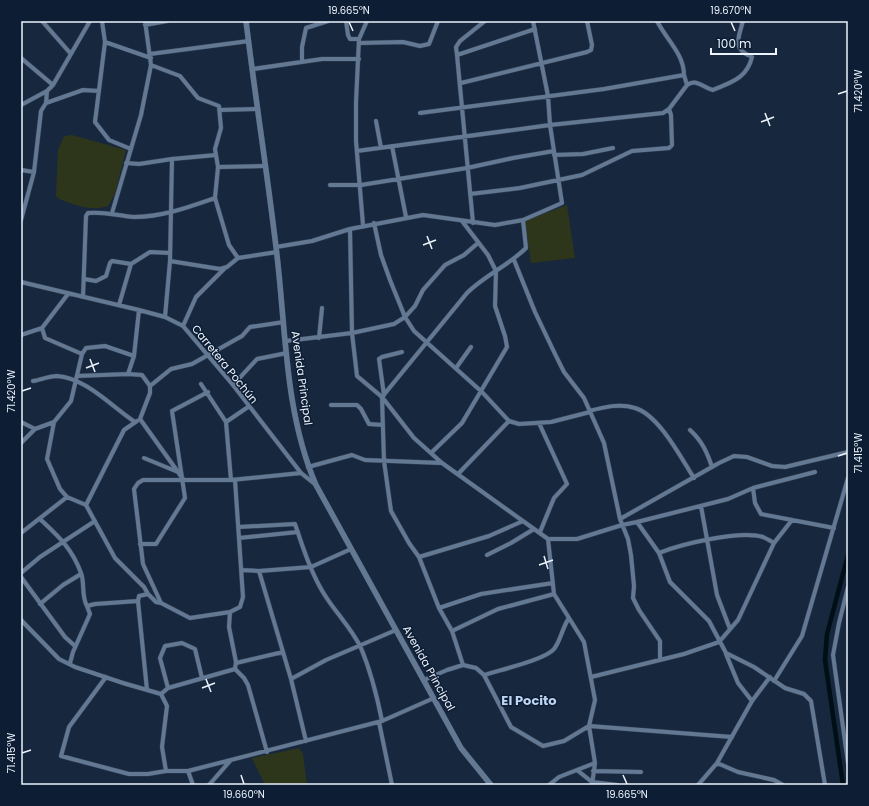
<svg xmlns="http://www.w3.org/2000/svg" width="869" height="806" font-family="Poppins,sans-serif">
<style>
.green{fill:#2d361b}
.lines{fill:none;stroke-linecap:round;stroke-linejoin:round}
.canal{stroke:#000e16;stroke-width:4.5}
.street-casing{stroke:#354154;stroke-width:5}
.secondary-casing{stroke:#354154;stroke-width:6}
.street{stroke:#637893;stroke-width:4}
.secondary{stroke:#637893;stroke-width:5.5}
.ticks{fill:none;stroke:#ecf3fd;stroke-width:1.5}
.labels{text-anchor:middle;stroke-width:3;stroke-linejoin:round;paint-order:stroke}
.street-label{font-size:11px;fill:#ecf3fd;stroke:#0c1d34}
.quarter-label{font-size:13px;font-weight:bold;fill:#bed5f3;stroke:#0c1d34}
.neatline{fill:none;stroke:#ecf3fd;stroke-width:1.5}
.ticks-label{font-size:10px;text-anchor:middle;fill:#ecf3fd}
</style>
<rect width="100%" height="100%" fill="#16273e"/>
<path class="green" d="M72 135 126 150 115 194 108 206C91 212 75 205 59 199L56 196 58 150 64 136Z
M567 205 575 258 531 263 525 221Z
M299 748 303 754 307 785H265L252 758Z"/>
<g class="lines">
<path class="canal" d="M843 785 825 660 827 634 848 555"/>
<defs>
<path id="street" d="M42 21 71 54
M102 21 105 42 95 122 109 140 131 149
M346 21 348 35 350 39H359
M657 21C666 39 684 54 684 75
M145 25 167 21
M105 42 151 58
M360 43 403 42 420 46 429 44 438 21
M150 54 249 41
M457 55 456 47 460 41 485 21
M21 58 53 85
M302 62V47L306 28 328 21
M151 65 180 76 198 98 219 106 221 128 215 149 218 167 215 198 229 245 238 258
M253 69 322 59H359
M461 83 587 52 591 50 592 45 587 21
M46 103 83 90 99 91
M21 105 47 91 53 85 90 21
M219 110 257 109
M420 113 604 89 684 75 687 85
M376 121 381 148
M392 146 406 217
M357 151 550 125 663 113 669 109 687 85C697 78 703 88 713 90 732 82 747 78 752 57 732 49 738 39 743 21
M554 155 583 154 613 148
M126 163 139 164 172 159 216 155
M218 167 265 166
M21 170 34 172
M330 185H361L467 168 513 158 554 151
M470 194 520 188 582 175 632 151 669 148 672 145 671 115 669 109
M112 213 141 115 151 65 145 21
M21 220 34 172 41 111 46 103 47 91
M523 220 562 203 550 125 548 96 533 21
M374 223 381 255 390 280 405 317 414 331 482 392 509 421 519 424 551 422 590 412
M473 223 457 55 535 29
M363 225 356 141V102L359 39 367 21
M350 229 423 215 495 225 523 220 526 248C508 266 485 275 467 293L382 397 384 461 391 511 409 543 419 557 439 608 452 631 463 665 476 668 484 675 511 727 543 746 564 741 589 726 732 737
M478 243 464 255 445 265 423 290 415 306 405 317 394 324 352 333 357 376 382 397 414 438 442 463 548 539H577L622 525 637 522 728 499 753 488 815 472
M276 247 312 241 350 229 352 333 286 341
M514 260 535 312 556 356 564 372 584 398 604 443 620 519 628 539 631 555 634 586 633 598 639 610 660 641V659
M170 261 220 269 227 267 238 258 277 252
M84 279 96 281 106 276 110 263 112 261 131 264
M21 282 139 310 165 317 183 326 233 385 301 473 316 485
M83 297 86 216 88 213C104 211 118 216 134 217 162 217 189 207 215 198
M119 305 131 264 150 252 170 253
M139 310 134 356 128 374 142 375 150 386V393L140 419 183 479
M165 317 170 261 172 159
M183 326 196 297 225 268
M42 328 45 338 82 354 86 348 105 346 134 356
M21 335 42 328 68 294
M319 338 322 308
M456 368 471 347
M77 376 128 374
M33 381C40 380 49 376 57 376 86 378 111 406 135 422
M201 384 226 422 231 480
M233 385 257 359 287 353
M150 386 171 369 192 364 242 336 250 327 284 322
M384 395 379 359 382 357 402 352
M331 405H357L361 409 369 424 383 425
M589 411C604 407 620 403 635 408 659 415 681 458 694 478
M21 422 35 429
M54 422 47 459 60 489 67 497 86 505 115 558 144 587 148 594
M226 422 248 407
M539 423 567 484 554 498 540 532
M690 430C702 441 707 452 712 467
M21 443 35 429 54 422 71 401 82 354
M431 453 462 423 507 347 505 336 495 306 496 271 488 255 462 221
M144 458 178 472
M308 467 352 455 365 460 442 463
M458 474 509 421
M235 480 243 597 240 607 230 612 229 627 236 662 235 669 168 688 161 694 167 706 162 747 166 771H188L382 721 434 698
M753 488 755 503 761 514 834 528
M86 505 124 430 137 421
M701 506 717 595 730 629
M40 519C58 536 72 548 81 573 85 583 81 596 87 606
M620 519 719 463 734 456 747 457 772 466 785 467 848 452
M637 522 659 553 670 582 709 621 726 653 754 667 785 688 804 694 811 701 825 785
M239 527 295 524C303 548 312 576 326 597 337 614 352 629 361 648 371 672 377 696 382 721
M21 533 67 497
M239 538 298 532
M548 539 554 594 584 642 595 700 589 726 595 763 559 777 549 785
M140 544H156L185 498 172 411 208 392
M659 553C681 544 740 530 763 537 767 539 771 541 774 543
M487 555 511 543 534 529
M419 557 489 536 523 521
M242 570 259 571 311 567 351 549
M259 571 291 679
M21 573 40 557 95 521
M21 577 65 637 75 646
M848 587 839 623 833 655 848 763
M40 604 63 585 81 574
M439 608 481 594 553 583
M230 612 190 618 161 603 143 564 134 489 138 483 143 480H231L301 473
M21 620 59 659 75 667 123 683 161 694
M452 631 498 609 554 594
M726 654 738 683 752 701
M70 663 73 652 90 614 87 606 95 604 138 601
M236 663 283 652
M235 669 244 678 248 685 267 752
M484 675C499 670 545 660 554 649 561 640 562 628 569 618
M106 677 69 727 61 756 129 774H148L166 771
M591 677 684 654 719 642 738 620 774 543 792 520
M424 680 447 670 463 665
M774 681 802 636 848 478
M168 688 160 658 165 646 182 643 195 649 202 678
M147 690 138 601 139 596 148 594 156 602 161 603
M379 722 392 785
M306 741 291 679 326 660 396 630
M717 763 738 772 774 780 783 785
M577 770 592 782 617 785
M188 771 193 785
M593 771 641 772
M209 785 230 761
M592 785 595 763
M698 785 717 763 752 701 770 677"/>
<path id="secondary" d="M246 21C255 96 267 171 276 247 286 326 284 411 316 485L461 748 491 785"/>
</defs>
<use href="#street" class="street-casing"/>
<use href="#secondary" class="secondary-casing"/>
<use href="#street" class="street"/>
<use href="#secondary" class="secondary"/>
</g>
<path class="ticks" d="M349 22 353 31M731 22 735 31M838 94 847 91M765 113 770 126M761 122 774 117M427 236 432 249M423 245 436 240M90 359 95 372M86 368 99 363M22 391 31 388M838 456 847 453M544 556 548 569M539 565 553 560M206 679 211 692M202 688 215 683M22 753 31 750M241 775 244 784M623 775 627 784"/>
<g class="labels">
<g class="street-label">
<text transform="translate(225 364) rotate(51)" y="4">Carretera Pochún</text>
<text transform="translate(302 378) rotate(82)" y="4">Avenida Principal</text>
<text transform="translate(429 668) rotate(61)" y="4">Avenida Principal</text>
</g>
<g class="quarter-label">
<text x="529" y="705">El Pocito</text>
</g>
</g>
<rect width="869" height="806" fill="none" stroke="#0c1d34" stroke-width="44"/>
<path d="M711 48v6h65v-6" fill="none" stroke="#ecf3fd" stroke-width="2"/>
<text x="717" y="48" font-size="12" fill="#ecf3fd" stroke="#0c1d34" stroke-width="3" paint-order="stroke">100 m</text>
<rect x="22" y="22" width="825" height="762" class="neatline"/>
<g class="ticks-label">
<text x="349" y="14">19.665°N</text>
<text x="731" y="14">19.670°N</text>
<text transform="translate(858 91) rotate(-90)" y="4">71.420°W</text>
<text transform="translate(11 391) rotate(-90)" y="4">71.420°W</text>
<text transform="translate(858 453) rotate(-90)" y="4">71.415°W</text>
<text transform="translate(11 753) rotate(-90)" y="4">71.415°W</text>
<text x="244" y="798">19.660°N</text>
<text x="627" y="798">19.665°N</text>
</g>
</svg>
